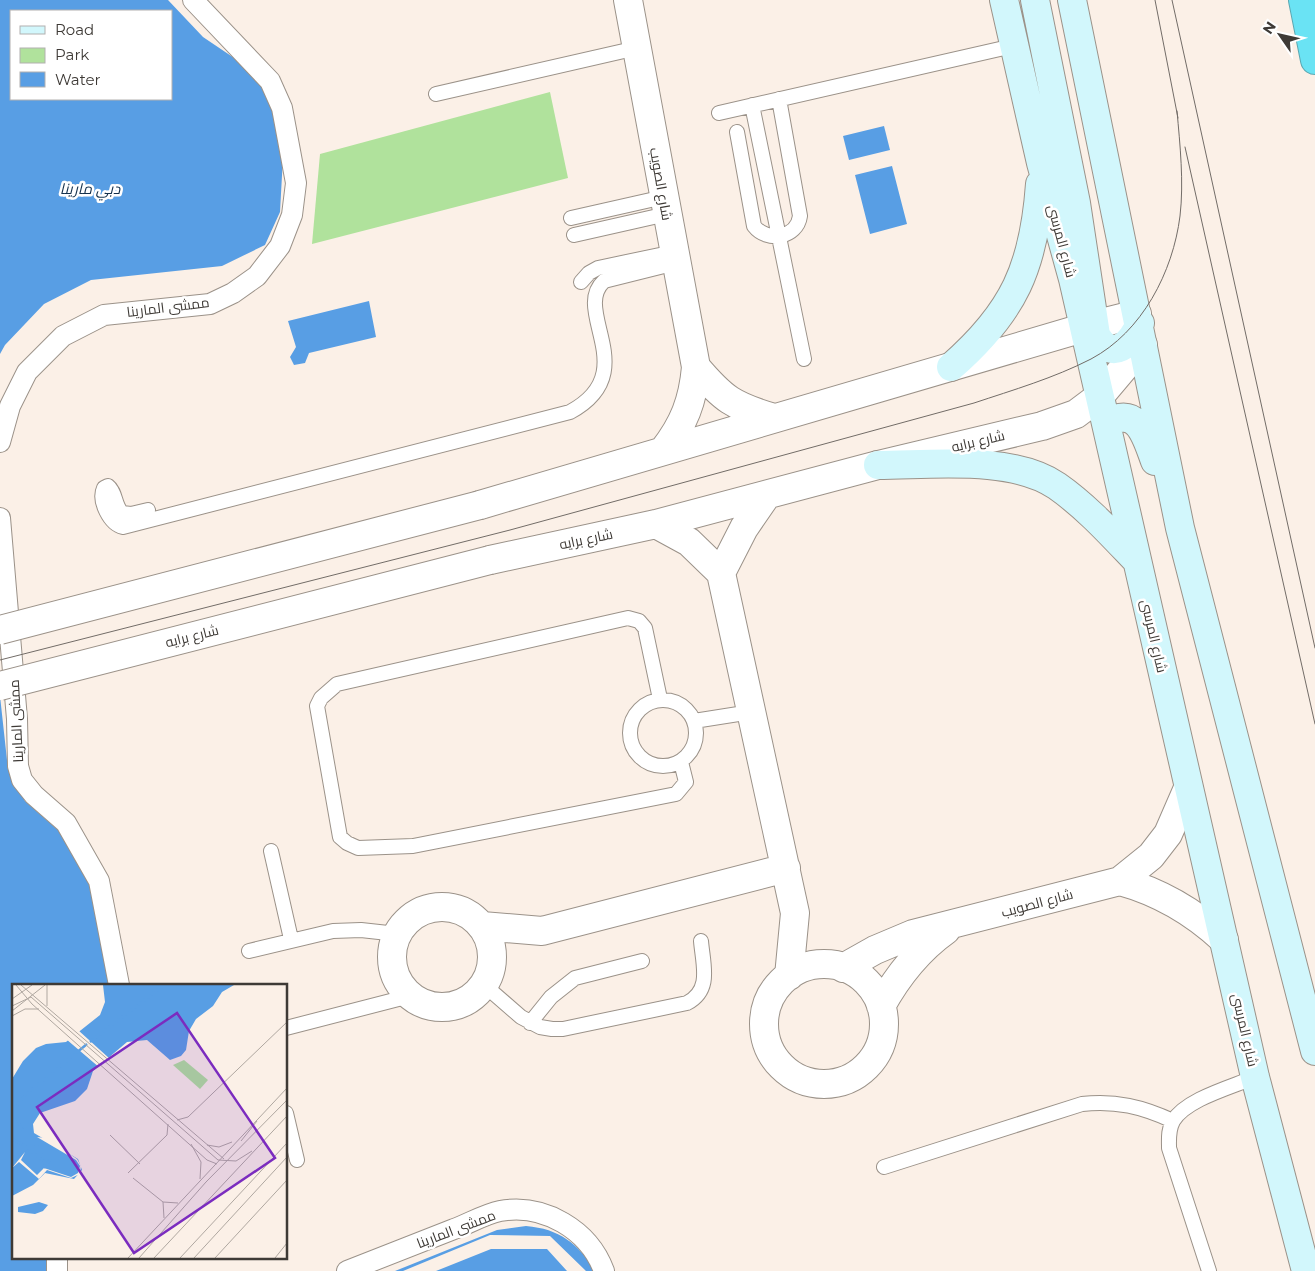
<svg xmlns="http://www.w3.org/2000/svg" width="1315" height="1271" font-family="Montserrat,Cairo,sans-serif">
<style>
.green{fill:#b0e29c}
.water{fill:#589ee4;fill-rule:evenodd}
.pier{fill:#fbf0e7}
.lines{fill:none;stroke-linecap:round;stroke-linejoin:round}
.service-casing{stroke:#9b9289;stroke-width:16}
.pedestrian-casing{stroke:#9b9289;stroke-width:22}
.minor-casing{stroke:#9b9289;stroke-width:30}
.secondary-casing{stroke:#9b9289;stroke-width:30}
.motorway-casing{stroke:#5ba8b2;stroke-width:30}
.service{stroke:#fff;stroke-width:14}
.pedestrian{stroke:#fff;stroke-width:20}
.minor{stroke:#fff;stroke-width:28}
.secondary{stroke:#d2f7fc;stroke-width:28}
.motorway{stroke:#6ae3f4;stroke-width:28}
.tram{stroke:#726c67;stroke-width:1}
.minor-bridge-casing{stroke:#9b9289;stroke-width:30;stroke-linecap:butt}
.minor-bridge{stroke:#fff;stroke-width:28}
.labels{text-anchor:middle;stroke-width:5;stroke-linejoin:round;paint-order:stroke}
.street-label{font-size:14px;fill:#3e3a36;stroke:#fff}
.water-label{font-size:15px;font-style:italic;fill:#13304c;stroke:#fff}
.inset-river{fill:none;stroke:#589ee4;stroke-width:2.5}
.inset-road{fill:none;stroke:#afa7a0;stroke-width:1}
.view{fill:#7b2cbf;fill-opacity:0.15;stroke:#7b2cbf;stroke-width:2.5}
.inset-edge{fill:none;stroke:#3e3a36;stroke-width:2.5}
</style>
<rect width="100%" height="100%" fill="#fbf0e7"/>
<path class="green" d="M550 92 568 178 312 244 320 154Z"/>
<path class="water" d="M0 0H168L203 37 249 68 269 97 283 157 280 212 265 245 222 266 91 280 44 304 5 345 0 354ZM11 11H171V99H11Z
M884 126 890 150 849 160 843 136Z
M892 166 907 224 870 234 855 175Z
M369 301 376 337 309 353 305 363 294 365 290 357 296 347 288 321Z
M0 696 8 769 25 801 58 830 95 882 117 985H14V1257H52L49 1271H0Z
M526 1226C560 1229 577 1243 596 1271H395L497 1230Z"/>
<path class="pier" d="M490 1235 550 1236 586 1271H567L547 1249H491L436 1271H403Z"/>
<g class="lines">
<defs>
<path id="service" d="M436 94 637 48
M752 105 804 359
M719 113 1013 46
M737 132 754 226C767 243 797 238 800 216L779 99
M571 218 664 197
M574 235 667 214
M581 282 589 273 598 268 674 252
M148 510 131 514 122 513C114 505 116 492 108 486L104 488C98 501 110 524 123 527L570 412C644 372 571 311 604 281L676 263
M660 699 645 628 639 621 628 618 337 684 321 698 317 706 340 837 347 843 358 848 413 846 676 794 686 782 681 762
M630 733a33 33 0 1 1 66 0a33 33 0 1 1-66 0Z
M694 721 751 712
M271 851 291 939
M249 951 333 931 361 930 397 934
M483 984 521 1017 540 1027 552 1029H563L687 1003C712 990 703 965 701 941
M530 1023 551 997 575 978 642 961
M286 1028 410 996
M286 1113 297 1160
M884 1167 1082 1104C1115 1100 1143 1107 1173 1121
M1209 1271 1169 1148C1169 1139 1168 1130 1173 1121 1186 1099 1232 1087 1255 1077"/>
<path id="pedestrian" d="M0 442 10 406 27 372 63 336 104 315 210 304 233 293 257 276 280 246 292 215 296 183 282 108 270 81 193 0
M0 518 17 719 18 766 22 780 34 795 66 823 99 881 119 985
M57 1257V1271
M347 1271C382 1257 418 1243 454 1229 468 1224 485 1214 500 1211 544 1203 589 1230 604 1271"/>
<path id="minor" d="M628 0 696 367C693 401 684 424 663 451
M696 367C723 399 733 406 774 418
M480 505 1093 325 1137 314
M656 524 689 542 721 573 795 913 789 976
M490 560 656 524 878 465 1042 426 1076 414 1100 396 1143 345
M721 573 744 528 766 496
M1120 881C1160 892 1193 911 1224 940
M392 957a50 50 0 1 1 100 0a50 50 0 1 1-100 0Z
M482 926 542 931 786 868
M764 1024a60 60 0 1 1 120 0a60 60 0 1 1-120 0Z
M843 968 875 950 913 934 1120 881 1151 856 1168 834 1188 788
M881 1006C898 975 918 950 946 930"/>
<path id="secondary" d="M1004 0 1041 163 1073 279 1255 1077 1306 1271
M1035 0 1076 203 1096 335C1112 363 1131 344 1140 323
M1072 0 1180 528 1315 1051
M951 367C1014 312 1034 267 1040 184
M1106 423C1139 405 1146 437 1155 461
M878 465C931 465 1012 455 1057 486 1087 507 1112 535 1137 561"/>
<path id="motorway" d="M1303 0 1315 60"/>
</defs>
<use href="#service" class="service-casing"/>
<use href="#pedestrian" class="pedestrian-casing"/>
<use href="#minor" class="minor-casing"/>
<use href="#secondary" class="secondary-casing"/>
<use href="#motorway" class="motorway-casing"/>
<use href="#service" class="service"/>
<use href="#pedestrian" class="pedestrian"/>
<use href="#minor" class="minor"/>
<use href="#secondary" class="secondary"/>
<use href="#motorway" class="motorway"/>
<path class="tram" d="M1155 0 1178 118
M1172 0 1315 648
M1185 147 1315 724
M0 660 510 530 974 403C1013 390 1054 378 1091 359 1142 332 1173 272 1180 216 1184 182 1180 145 1177 111"/>
<defs>
<path id="minor-bridge" d="M0 630 480 505
M0 686 490 560"/>
</defs>
<use href="#minor-bridge" class="minor-bridge-casing"/>
<use href="#minor-bridge" class="minor-bridge"/>
</g>
<g class="labels">
<g class="street-label">
<text transform="translate(661 184) rotate(80)" y="5">شارع الصويب</text>
<text transform="translate(1062 241) rotate(75)" y="5">شارع المرسى</text>
<text transform="translate(168 307) rotate(-7)" y="5">ممشى المارينا</text>
<text transform="translate(978 441) rotate(-13)" y="5">شارع برايه</text>
<text transform="translate(586 539) rotate(-12)" y="5">شارع برايه</text>
<text transform="translate(192 636) rotate(-14)" y="5">شارع برايه</text>
<text transform="translate(1154 636) rotate(77)" y="5">شارع المرسى</text>
<text transform="translate(16 721) rotate(-93)" y="5">ممشى المارينا</text>
<text transform="translate(1037 903) rotate(-15)" y="5">شارع الصويب</text>
<text transform="translate(1245 1030) rotate(77)" y="5">شارع المرسى</text>
<text transform="translate(456 1229) rotate(-21)" y="5">ممشى المارينا</text>
</g>
<g class="water-label">
<text x="90" y="194">دبي مارينا</text>
</g>
</g>
<g transform="translate(12 984)">
<rect width="275" height="275" fill="#fbf0e7"/>
<path d="M172 76 196 96 188 105 161 81Z" fill="#b0e29c"/>
<path d="M91 1H222L210 8 201 22 184 35 177 47 174 66 169 72 158 76 135 56 115 58 81 87 75 105 63 117 28 129 21 140 22 149 66 175 70 186 62 195 33 189 21 201 0 212V95L11 77 24 64 34 60 54 58 88 31 93 18ZM27 218 36 221 31 227 23 230 6 228V223Z" fill="#589ee4"/>
<path d="M66 46 98 75 88 84 54 55ZM25 153 34 154 65 175 69 182 68 190 59 194 35 186 27 195 7 178 0 184 13 168 9 176 25 191 32 184 59 193 66 189 68 182 64 176Z" fill="#fbf0e7"/>
<path class="inset-river" d="M78 58 152 1M0 155 12 161 33 178 32 183M32 184 38 176 9 144 5 134V122L12 112 75 60"/>
<path class="inset-road" d="M4 1 20 20 195 176 205 180M9 1 212 175M35 1V22M0 15 20 1M0 22 19 13 206 176 224 177 240 167M0 27 33 1M0 32 13 25H27M165 136 176 133 275 38M98 151 128 180M229 157 245 137M179 160 189 178 188 195M195 161 207 163 220 158M116 189 155 151 156 140M121 194 151 218 166 219M151 218 152 234M116 274 275 104M127 274 194 198 275 116M142 274 275 132M168 274 275 159M182 274 275 173M203 274 275 196M263 274 275 259"/>
<path class="view" d="M165 29 263 174 122 269 25 123Z"/>
<rect width="275" height="275" class="inset-edge"/>
</g>
<rect x="10" y="10" width="162" height="90" fill="#ffffff" stroke="#b2b0af"/>
<rect x="20" y="26" width="25" height="8" fill="#d2f7fc" stroke="#b2b0af"/>
<text x="55" y="35" font-size="15" fill="#3e3a36">Road</text>
<rect x="20" y="48" width="25" height="15" fill="#b0e29c" stroke="#b2b0af"/>
<text x="55" y="60" font-size="15" fill="#3e3a36">Park</text>
<rect x="20" y="72" width="25" height="15" fill="#589ee4" stroke="#b2b0af"/>
<text x="55" y="85" font-size="15" fill="#3e3a36">Water</text>
<g transform="translate(1280 35) rotate(304)" stroke="#ffffff" stroke-width="4" paint-order="stroke">
<path d="M0-4L9 19L0 12L-9 19Z" fill="#3e3a36"/>
<text y="-8" font-size="14" font-weight="bold" text-anchor="middle" fill="#3e3a36">N</text>
</g>
</svg>
